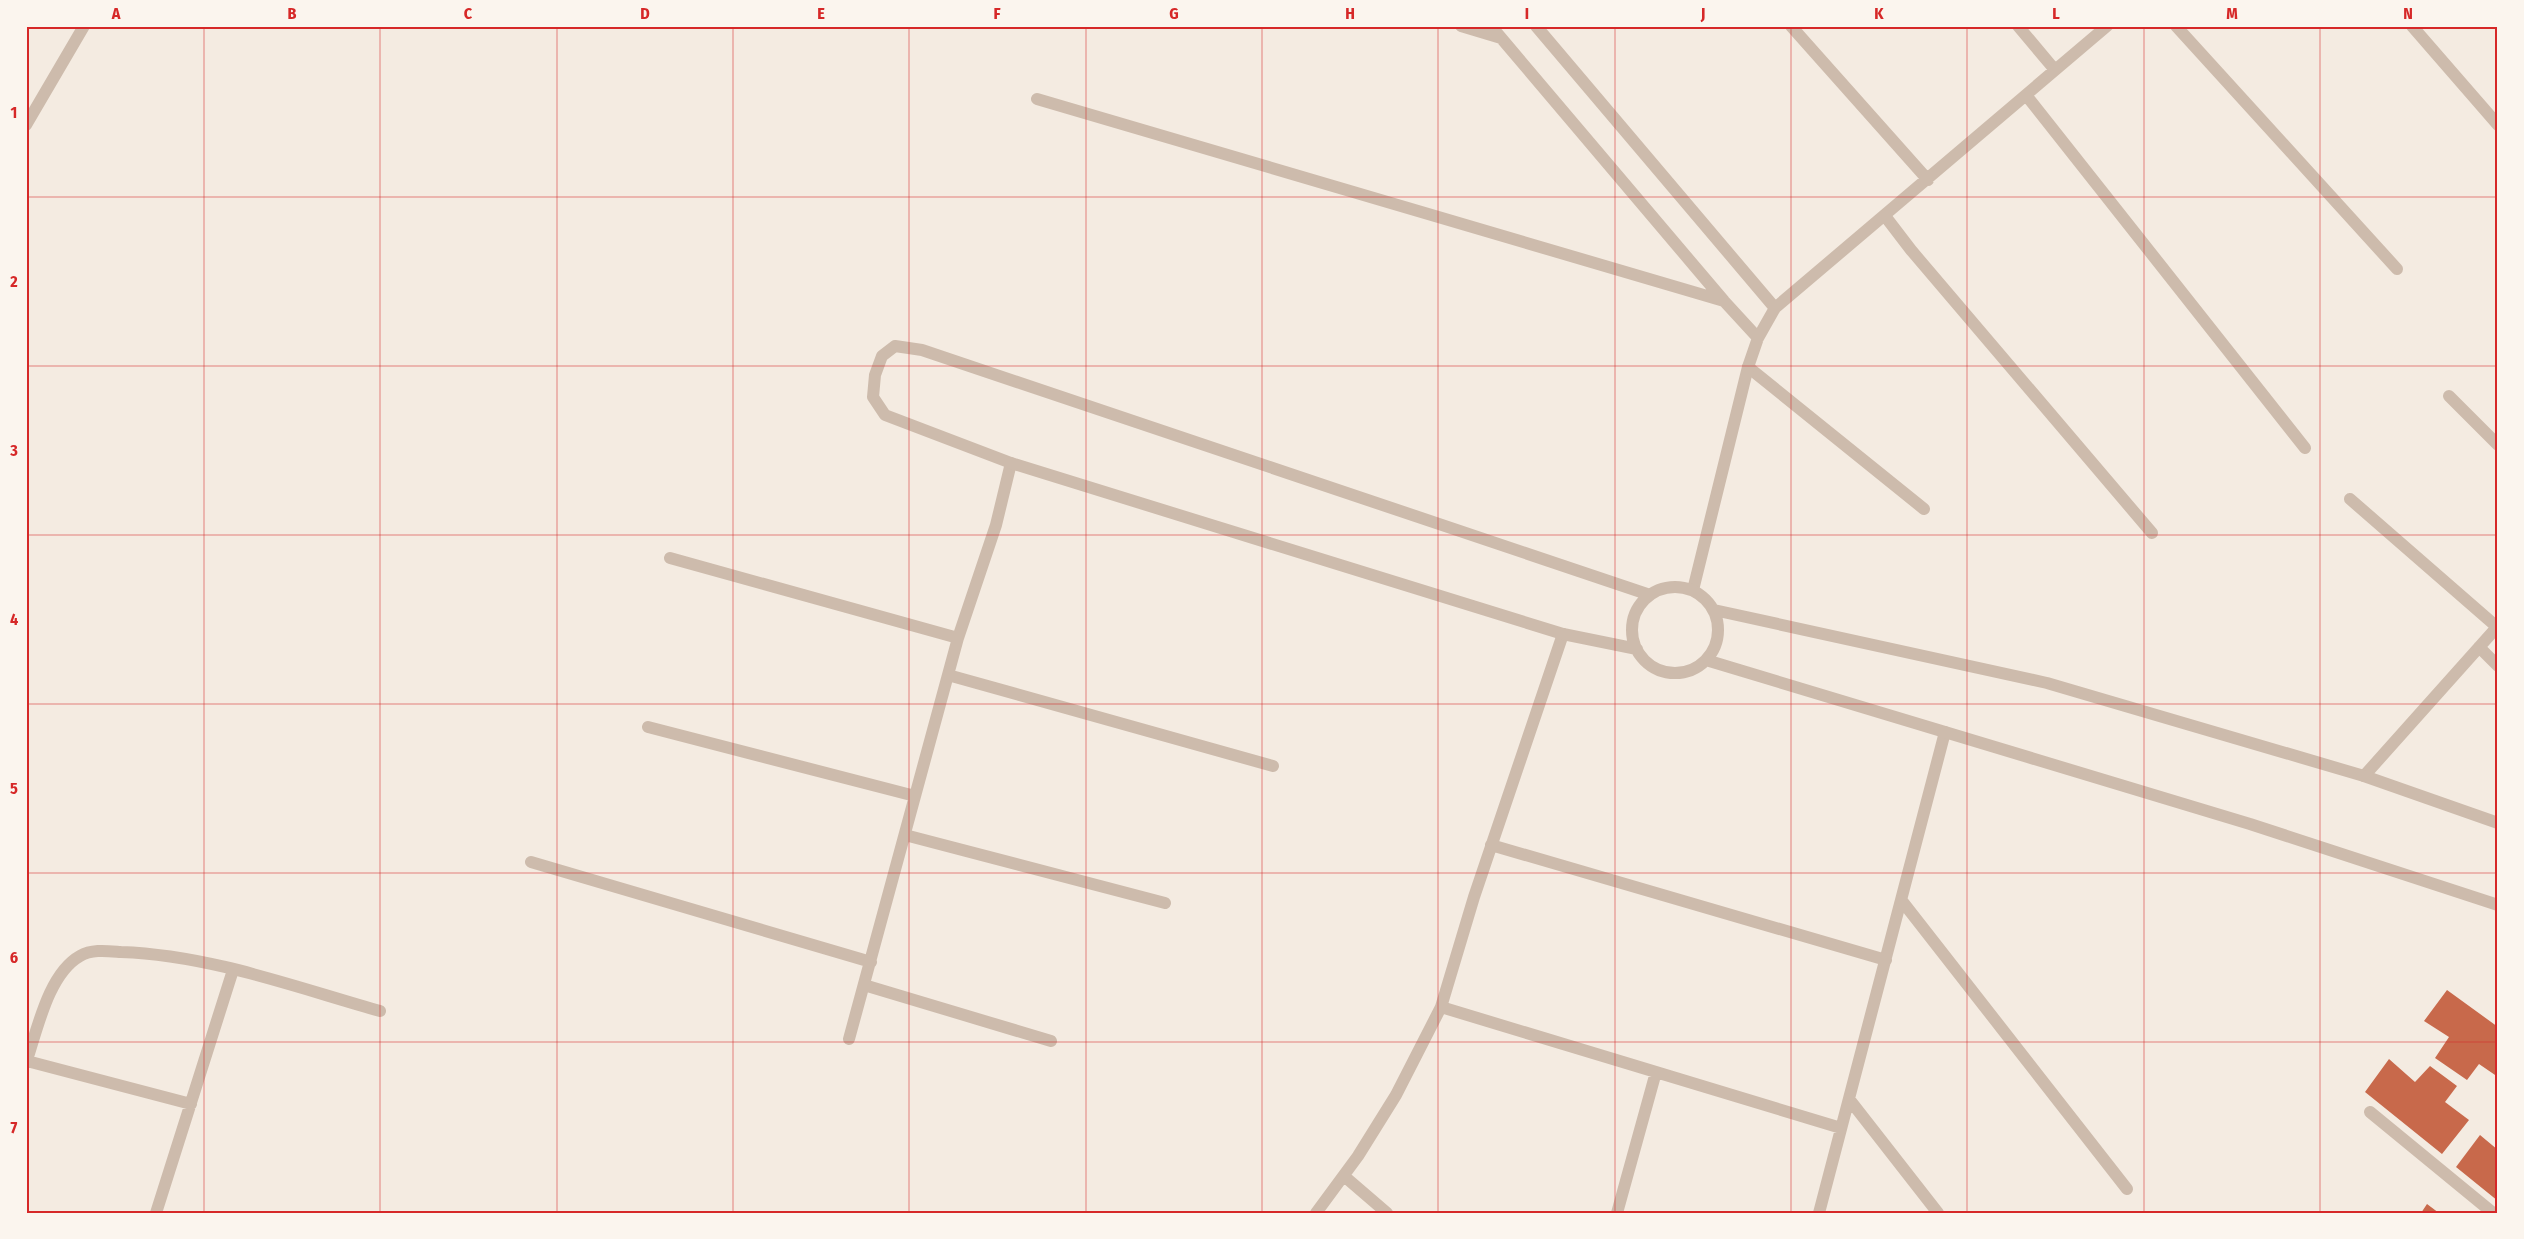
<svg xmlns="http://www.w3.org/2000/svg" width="2524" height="1239" font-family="'Fira Sans Condensed',sans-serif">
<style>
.building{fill:#c8694b}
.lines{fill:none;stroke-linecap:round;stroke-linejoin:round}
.service{stroke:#cdbbac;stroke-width:12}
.minor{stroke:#cdbbac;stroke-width:12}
.tertiary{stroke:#cdbbac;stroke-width:12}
.grid{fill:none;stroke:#d62828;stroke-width:1;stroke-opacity:0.55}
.neatline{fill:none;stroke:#d62828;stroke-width:2}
.grid-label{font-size:16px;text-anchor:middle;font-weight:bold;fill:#d62828}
</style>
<rect width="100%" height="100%" fill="#f4ebe1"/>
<path class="building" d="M2447 990 2498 1027V1077L2479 1064 2467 1080 2435 1058 2449 1037 2424 1021Z
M2389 1059 2415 1082 2430 1066 2457 1086 2445 1102 2469 1120 2442 1154 2365 1092Z
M2480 1135 2498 1150V1201L2456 1167Z
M2427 1204 2439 1213H2421Z"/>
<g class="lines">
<path class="service" d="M1748 367 1924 509"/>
<path class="minor" d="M1461 26 1501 38
M1491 26 1724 301 1758 338
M1536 26 1775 308
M1791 26 1928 180
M2018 26 2055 70
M2176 26 2397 269
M2412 26 2498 125
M2026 95 2305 448
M1037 99 1724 301
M26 125 84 26
M1885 216 1911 250 2152 533
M2449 396 2498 445
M2350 499 2497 627
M670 558 958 638
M1693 590 1748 367 1758 338 1775 308 2107 26
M2479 647 2498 666
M948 675 1273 766
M648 727 915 796
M2364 776 2498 626
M905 835 1165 903
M1491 845 1886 960
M531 862 871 962
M1902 901 2127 1189
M864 985 1051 1041
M1441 1007 1841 1128
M849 1039 958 638 996 525 1011 463
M27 1061 191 1104
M26 1063C37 1031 48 974 80 956 92 949 107 951 121 952 209 955 295 987 380 1011
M1849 1099 1938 1213
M2370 1112 2493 1213
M1344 1176 1387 1213
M156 1213 233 970
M1316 1213 1358 1156 1396 1095 1441 1007 1474 897 1563 634
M1617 1213 1656 1072
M1819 1213 1945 732"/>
<path class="tertiary" d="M1632 630a43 43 0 1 1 86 0a43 43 0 1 1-86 0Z
M1714 610 2047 683 2364 776 2498 823
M1637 649 1563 634 1011 463 885 415 873 397 875 375 882 356 895 346 922 350 1650 595
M1706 660 2250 824 2498 905"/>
</g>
<path class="grid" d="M204 26V1213M380 26V1213M557 26V1213M733 26V1213M909 26V1213M1086 26V1213M1262 26V1213M1438 26V1213M1615 26V1213M1791 26V1213M1967 26V1213M2144 26V1213M2320 26V1213M26 197H2498M26 366H2498M26 535H2498M26 704H2498M26 873H2498M26 1042H2498"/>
<rect width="2524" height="1239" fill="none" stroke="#fbf5ee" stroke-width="55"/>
<rect x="28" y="28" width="2468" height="1184" class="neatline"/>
<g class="grid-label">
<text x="116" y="19">A</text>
<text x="292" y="19">B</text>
<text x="468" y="19">C</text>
<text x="645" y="19">D</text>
<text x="821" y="19">E</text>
<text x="997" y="19">F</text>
<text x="1174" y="19">G</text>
<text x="1350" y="19">H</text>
<text x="1527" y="19">I</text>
<text x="1703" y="19">J</text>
<text x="1879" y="19">K</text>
<text x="2056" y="19">L</text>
<text x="2232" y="19">M</text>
<text x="2408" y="19">N</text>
<text x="14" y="118">1</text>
<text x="14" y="287">2</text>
<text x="14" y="456">3</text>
<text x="14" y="625">4</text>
<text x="14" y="794">5</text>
<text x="14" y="963">6</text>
<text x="14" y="1133">7</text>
</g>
</svg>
